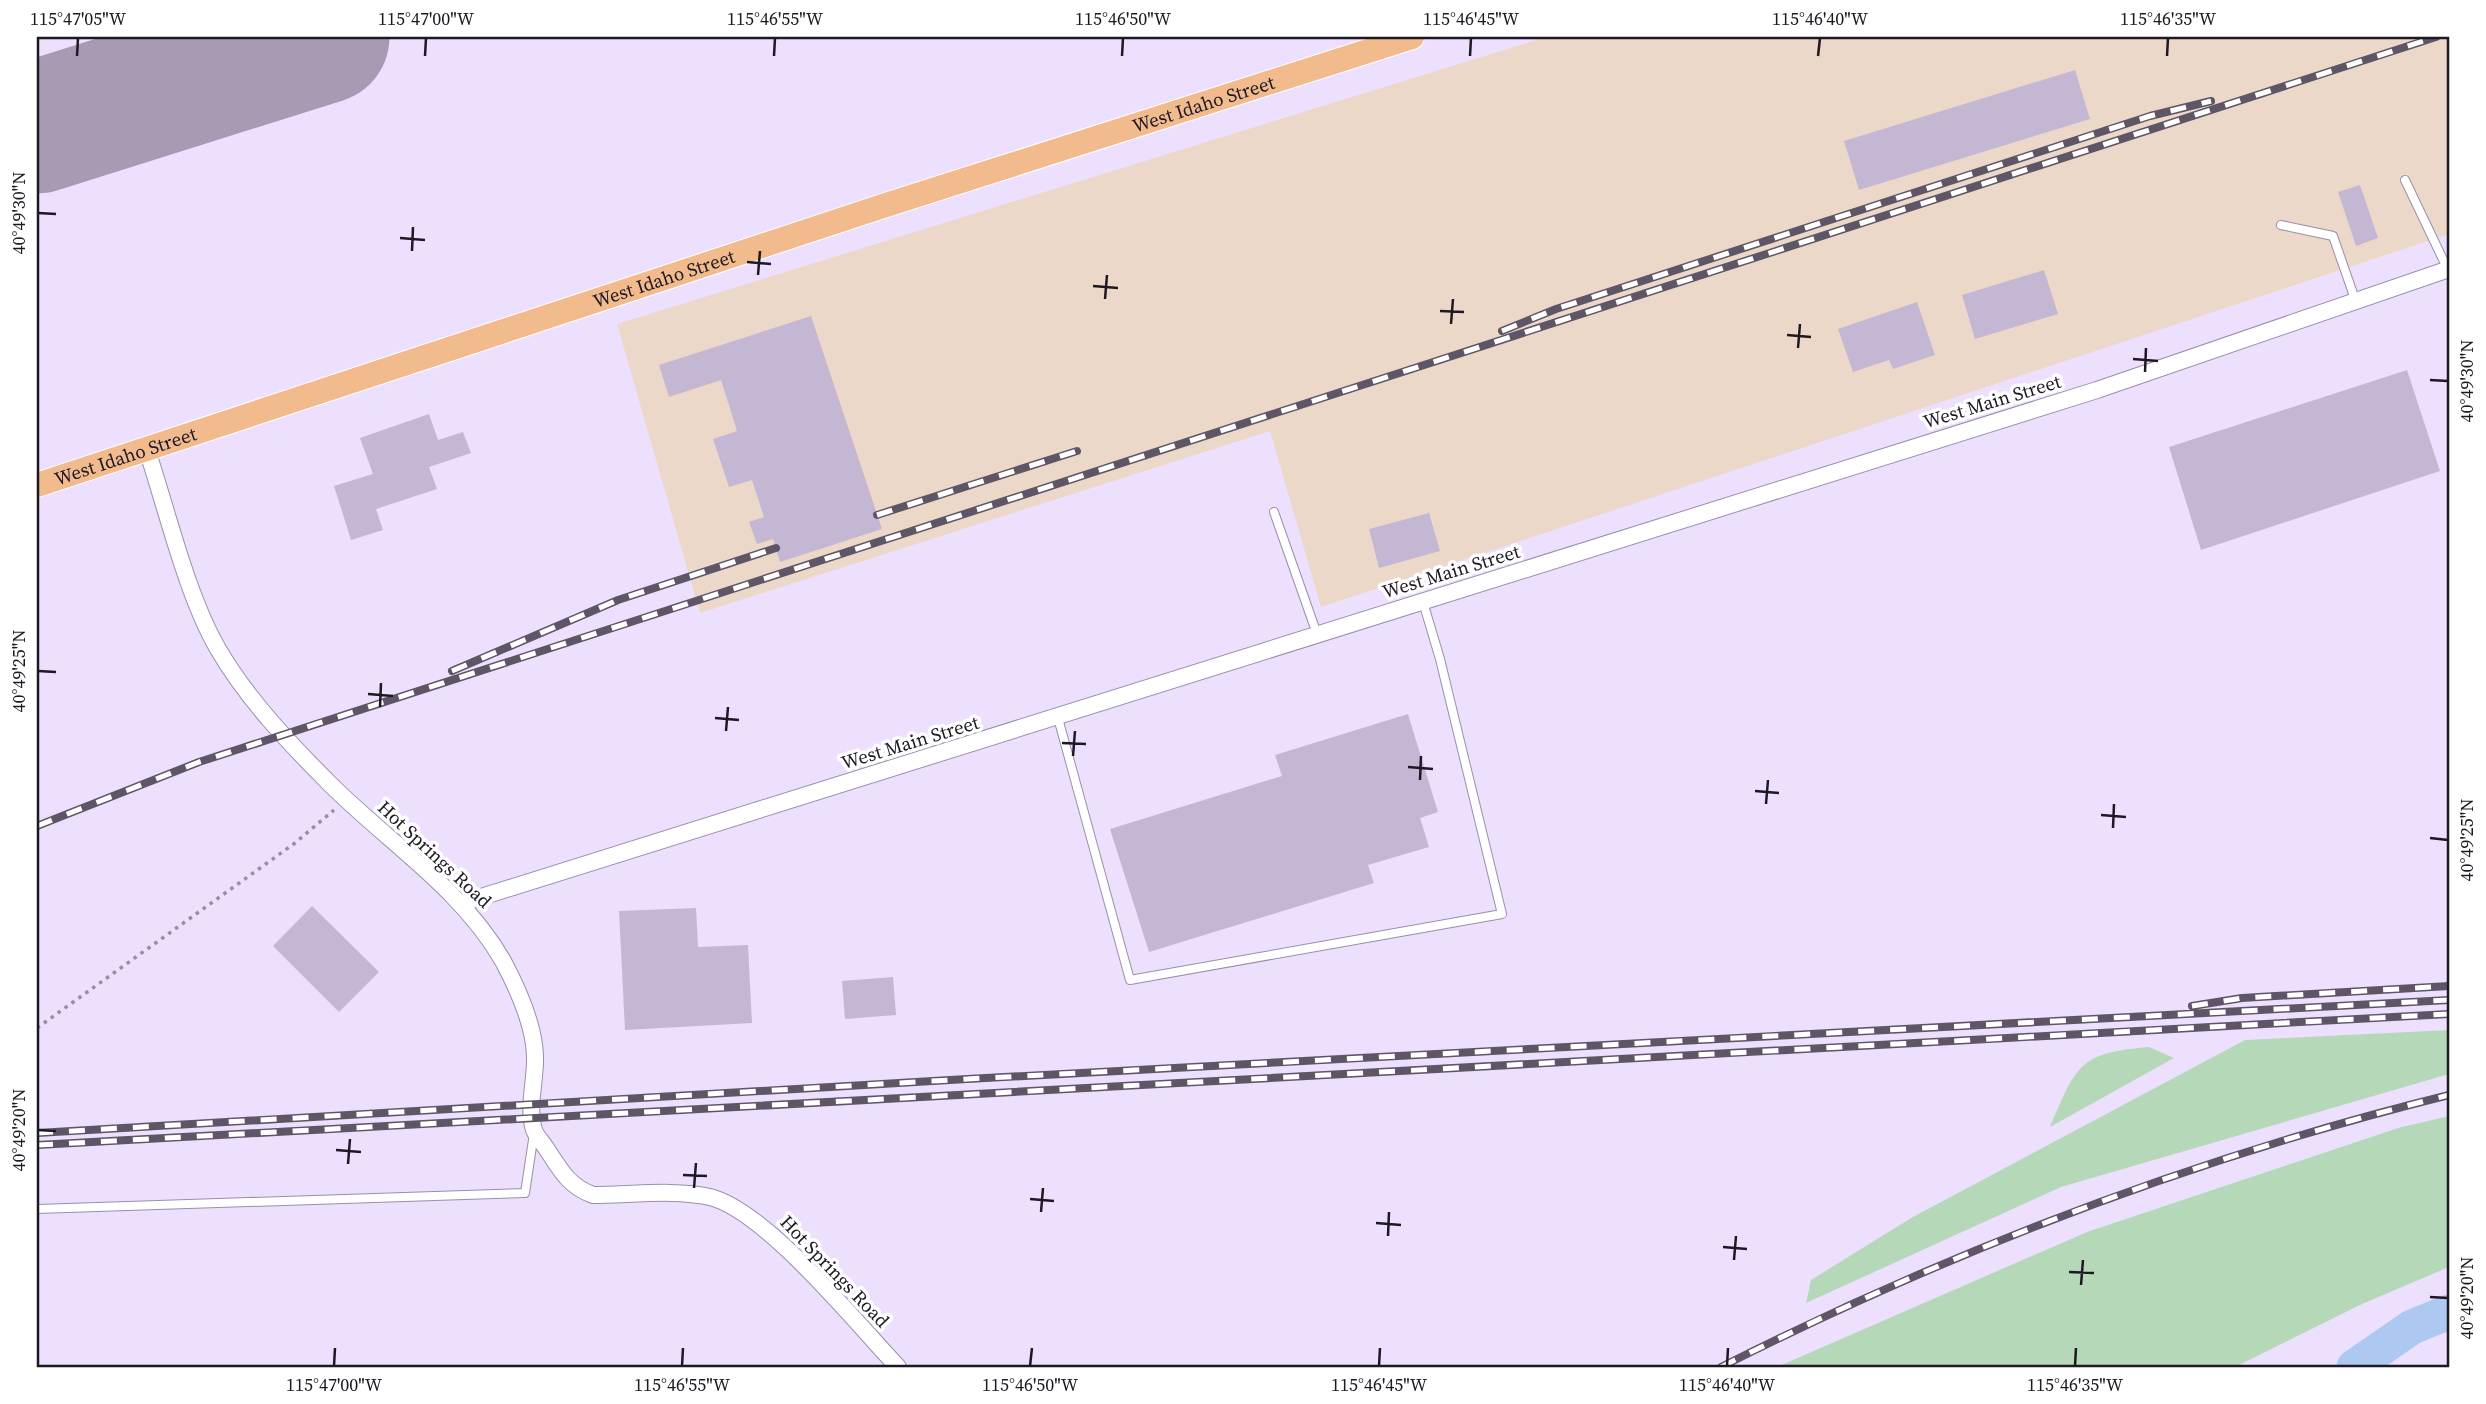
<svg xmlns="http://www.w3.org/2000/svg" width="2486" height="1404" font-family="'Source Serif 4',serif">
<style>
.industrial{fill:#ecd8c9}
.green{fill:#b5d9b8}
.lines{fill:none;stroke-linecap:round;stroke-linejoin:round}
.river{stroke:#adc9f1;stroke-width:35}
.runway{stroke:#a69bb2;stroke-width:133}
.building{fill:#c4b7d4}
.service-casing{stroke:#9a8ea9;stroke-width:10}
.minor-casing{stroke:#9a8ea9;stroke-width:18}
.primary-casing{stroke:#fff;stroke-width:26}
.path{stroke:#978ea3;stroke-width:3.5;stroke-dasharray:3.5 5;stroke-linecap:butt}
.service{stroke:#fff;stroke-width:8}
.minor{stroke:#fff;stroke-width:16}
.primary{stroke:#f2bb8e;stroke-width:24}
.rail-casing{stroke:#5e5666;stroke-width:8}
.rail{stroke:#fff;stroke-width:5;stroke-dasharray:16;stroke-linecap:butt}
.ticks{fill:none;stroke:#1d1822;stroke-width:2.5}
.labels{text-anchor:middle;stroke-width:7;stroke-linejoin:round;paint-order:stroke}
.street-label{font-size:19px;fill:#1d1822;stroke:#fff}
.neatline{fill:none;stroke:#1d1822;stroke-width:2.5}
.ticks-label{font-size:18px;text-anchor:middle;fill:#1d1822}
</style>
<rect width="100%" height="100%" fill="#ede0fe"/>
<path class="industrial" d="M1546 37H2449V234L1321 607 1270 431 700 613 617 324Z"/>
<path class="green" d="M2449 1030V1074L2061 1187 1806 1303 1811 1280 1911 1218 2245 1040Z
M2149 1047 2174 1058 2050 1127C2077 1065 2078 1053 2149 1047Z
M2449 1116V1267L2362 1304 2235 1367H1777L2087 1232 2398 1128Z"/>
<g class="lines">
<path class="river" d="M2354 1367 2412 1327 2449 1312"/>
<path class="runway" d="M37 127 323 37"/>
</g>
<path class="building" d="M2075 70 2090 119 1859 190 1844 141Z
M2360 185 2378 238 2356 246 2338 192Z
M2044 270 2058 314 1975 339 1962 295Z
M1917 302 1935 355 1893 369 1889 360 1853 372 1838 329Z
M811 316 882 529 780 562 773 539 757 544 749 522 764 517 752 480 729 487 713 439 737 431 721 380 669 397 659 365Z
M2407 370 2440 471 2201 550 2169 447Z
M429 414 438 440 463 432 471 453 429 467 437 489 376 509 383 530 351 540 334 486 373 474 360 438Z
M1429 513 1440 551 1379 568 1369 529Z
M1408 714 1438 812 1420 818 1429 847 1368 865 1374 883 1149 952 1110 829 1282 776 1275 755Z
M312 906 379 972 339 1012 273 946Z
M696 908 698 947 748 945 752 1023 625 1030 619 911Z
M893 977 896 1015 845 1019 842 981Z"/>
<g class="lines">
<defs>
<path id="service" d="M2405 180 2448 270
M2281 225 2333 236 2356 302
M1274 512 1317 634
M1058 718 1130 980 1502 914 1440 659 1423 602
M37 1209 525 1193 534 1133"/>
<path id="minor" d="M147 450C167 510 187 596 218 649 247 699 290 744 330 784 388 842 462 889 503 961 518 989 534 1024 535 1056 536 1079 527 1107 534 1130 536 1136 543 1143 546 1148 560 1169 568 1186 593 1195 628 1195 676 1189 710 1197 766 1211 856 1323 898 1367
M462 903 2097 390 2449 269"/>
<g id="primary">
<path id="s1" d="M37 485 886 205 1412 37"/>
</g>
</defs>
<use href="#service" class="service-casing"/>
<use href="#minor" class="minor-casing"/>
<use href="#primary" class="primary-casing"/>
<path class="path" d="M37 1028 295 843 334 810"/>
<use href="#service" class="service"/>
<use href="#minor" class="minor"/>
<use href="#primary" class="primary"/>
<defs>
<path id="rail" d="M1502 331 1556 309 2150 116 2211 101
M877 515 1077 451
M452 671 618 600 776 548
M37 826 199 762 2436 37
M2192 1006 2242 998 2449 986
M37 1133 967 1079 2449 1000
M37 1145 2449 1014
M1721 1367C1953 1250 2197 1157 2449 1095"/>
</defs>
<use href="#rail" class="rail-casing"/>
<use href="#rail" class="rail"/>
</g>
<path class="ticks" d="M77 56 78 38M425 56 426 38M774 56 775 38M1122 56 1123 38M1470 56 1471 38M1818 56 1820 38M2167 56 2168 38M38 213 56 214M400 238 425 240M412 251 413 227M747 262 771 264M758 275 760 251M1093 286 1118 288M1105 299 1107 275M1440 311 1464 312M1451 324 1453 299M1787 335 1811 337M1798 348 1800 324M2133 359 2158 361M2145 372 2146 348M2430 380 2448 381M38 671 56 672M368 694 393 696M380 707 381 683M715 718 739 720M726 731 728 707M1062 743 1086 744M1073 756 1075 731M1408 767 1433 769M1420 780 1421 756M1755 791 1779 793M1766 804 1768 780M2101 815 2126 817M2113 828 2114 804M2430 838 2448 840M38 1130 56 1131M336 1150 361 1152M348 1164 350 1139M683 1175 707 1176M694 1188 696 1163M1030 1199 1054 1201M1041 1212 1043 1188M1376 1223 1401 1225M1388 1236 1389 1212M1723 1247 1747 1249M1734 1260 1736 1236M2069 1272 2094 1273M2081 1285 2083 1260M2430 1297 2448 1298M334 1366 335 1348M682 1366 683 1348M1030 1366 1032 1348M1379 1366 1380 1348M1727 1366 1728 1348M2075 1366 2076 1348"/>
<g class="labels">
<g class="street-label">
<text dy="7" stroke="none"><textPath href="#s1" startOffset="1227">West Idaho Street</textPath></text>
<text dy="7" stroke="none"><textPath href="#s1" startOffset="660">West Idaho Street</textPath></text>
<text transform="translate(1992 401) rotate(-17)" y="7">West Main Street</text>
<text dy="7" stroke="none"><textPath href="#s1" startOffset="93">West Idaho Street</textPath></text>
<text transform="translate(1451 571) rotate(-17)" y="7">West Main Street</text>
<text transform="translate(910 742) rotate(-17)" y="7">West Main Street</text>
<text transform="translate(435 854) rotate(43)" y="7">Hot Springs Road</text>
<text transform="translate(835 1271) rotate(46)" y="7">Hot Springs Road</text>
</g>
</g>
<rect width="2486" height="1404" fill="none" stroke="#ffffff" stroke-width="77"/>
<rect x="38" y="38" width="2410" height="1328" class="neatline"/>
<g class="ticks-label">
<text x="78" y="25">115°47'05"W</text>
<text x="426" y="25">115°47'00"W</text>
<text x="775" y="25">115°46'55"W</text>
<text x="1123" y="25">115°46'50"W</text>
<text x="1471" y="25">115°46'45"W</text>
<text x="1820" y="25">115°46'40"W</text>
<text x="2168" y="25">115°46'35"W</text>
<text transform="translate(19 213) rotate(-90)" y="6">40°49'30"N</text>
<text transform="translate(2467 381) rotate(-90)" y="6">40°49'30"N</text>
<text transform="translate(19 671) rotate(-90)" y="6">40°49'25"N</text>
<text transform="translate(2467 840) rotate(-90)" y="6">40°49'25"N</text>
<text transform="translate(19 1130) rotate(-90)" y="6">40°49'20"N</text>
<text transform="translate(2467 1298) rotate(-90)" y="6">40°49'20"N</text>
<text x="334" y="1391">115°47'00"W</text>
<text x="682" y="1391">115°46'55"W</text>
<text x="1030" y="1391">115°46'50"W</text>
<text x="1379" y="1391">115°46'45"W</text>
<text x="1727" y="1391">115°46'40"W</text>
<text x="2075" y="1391">115°46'35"W</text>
</g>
</svg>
